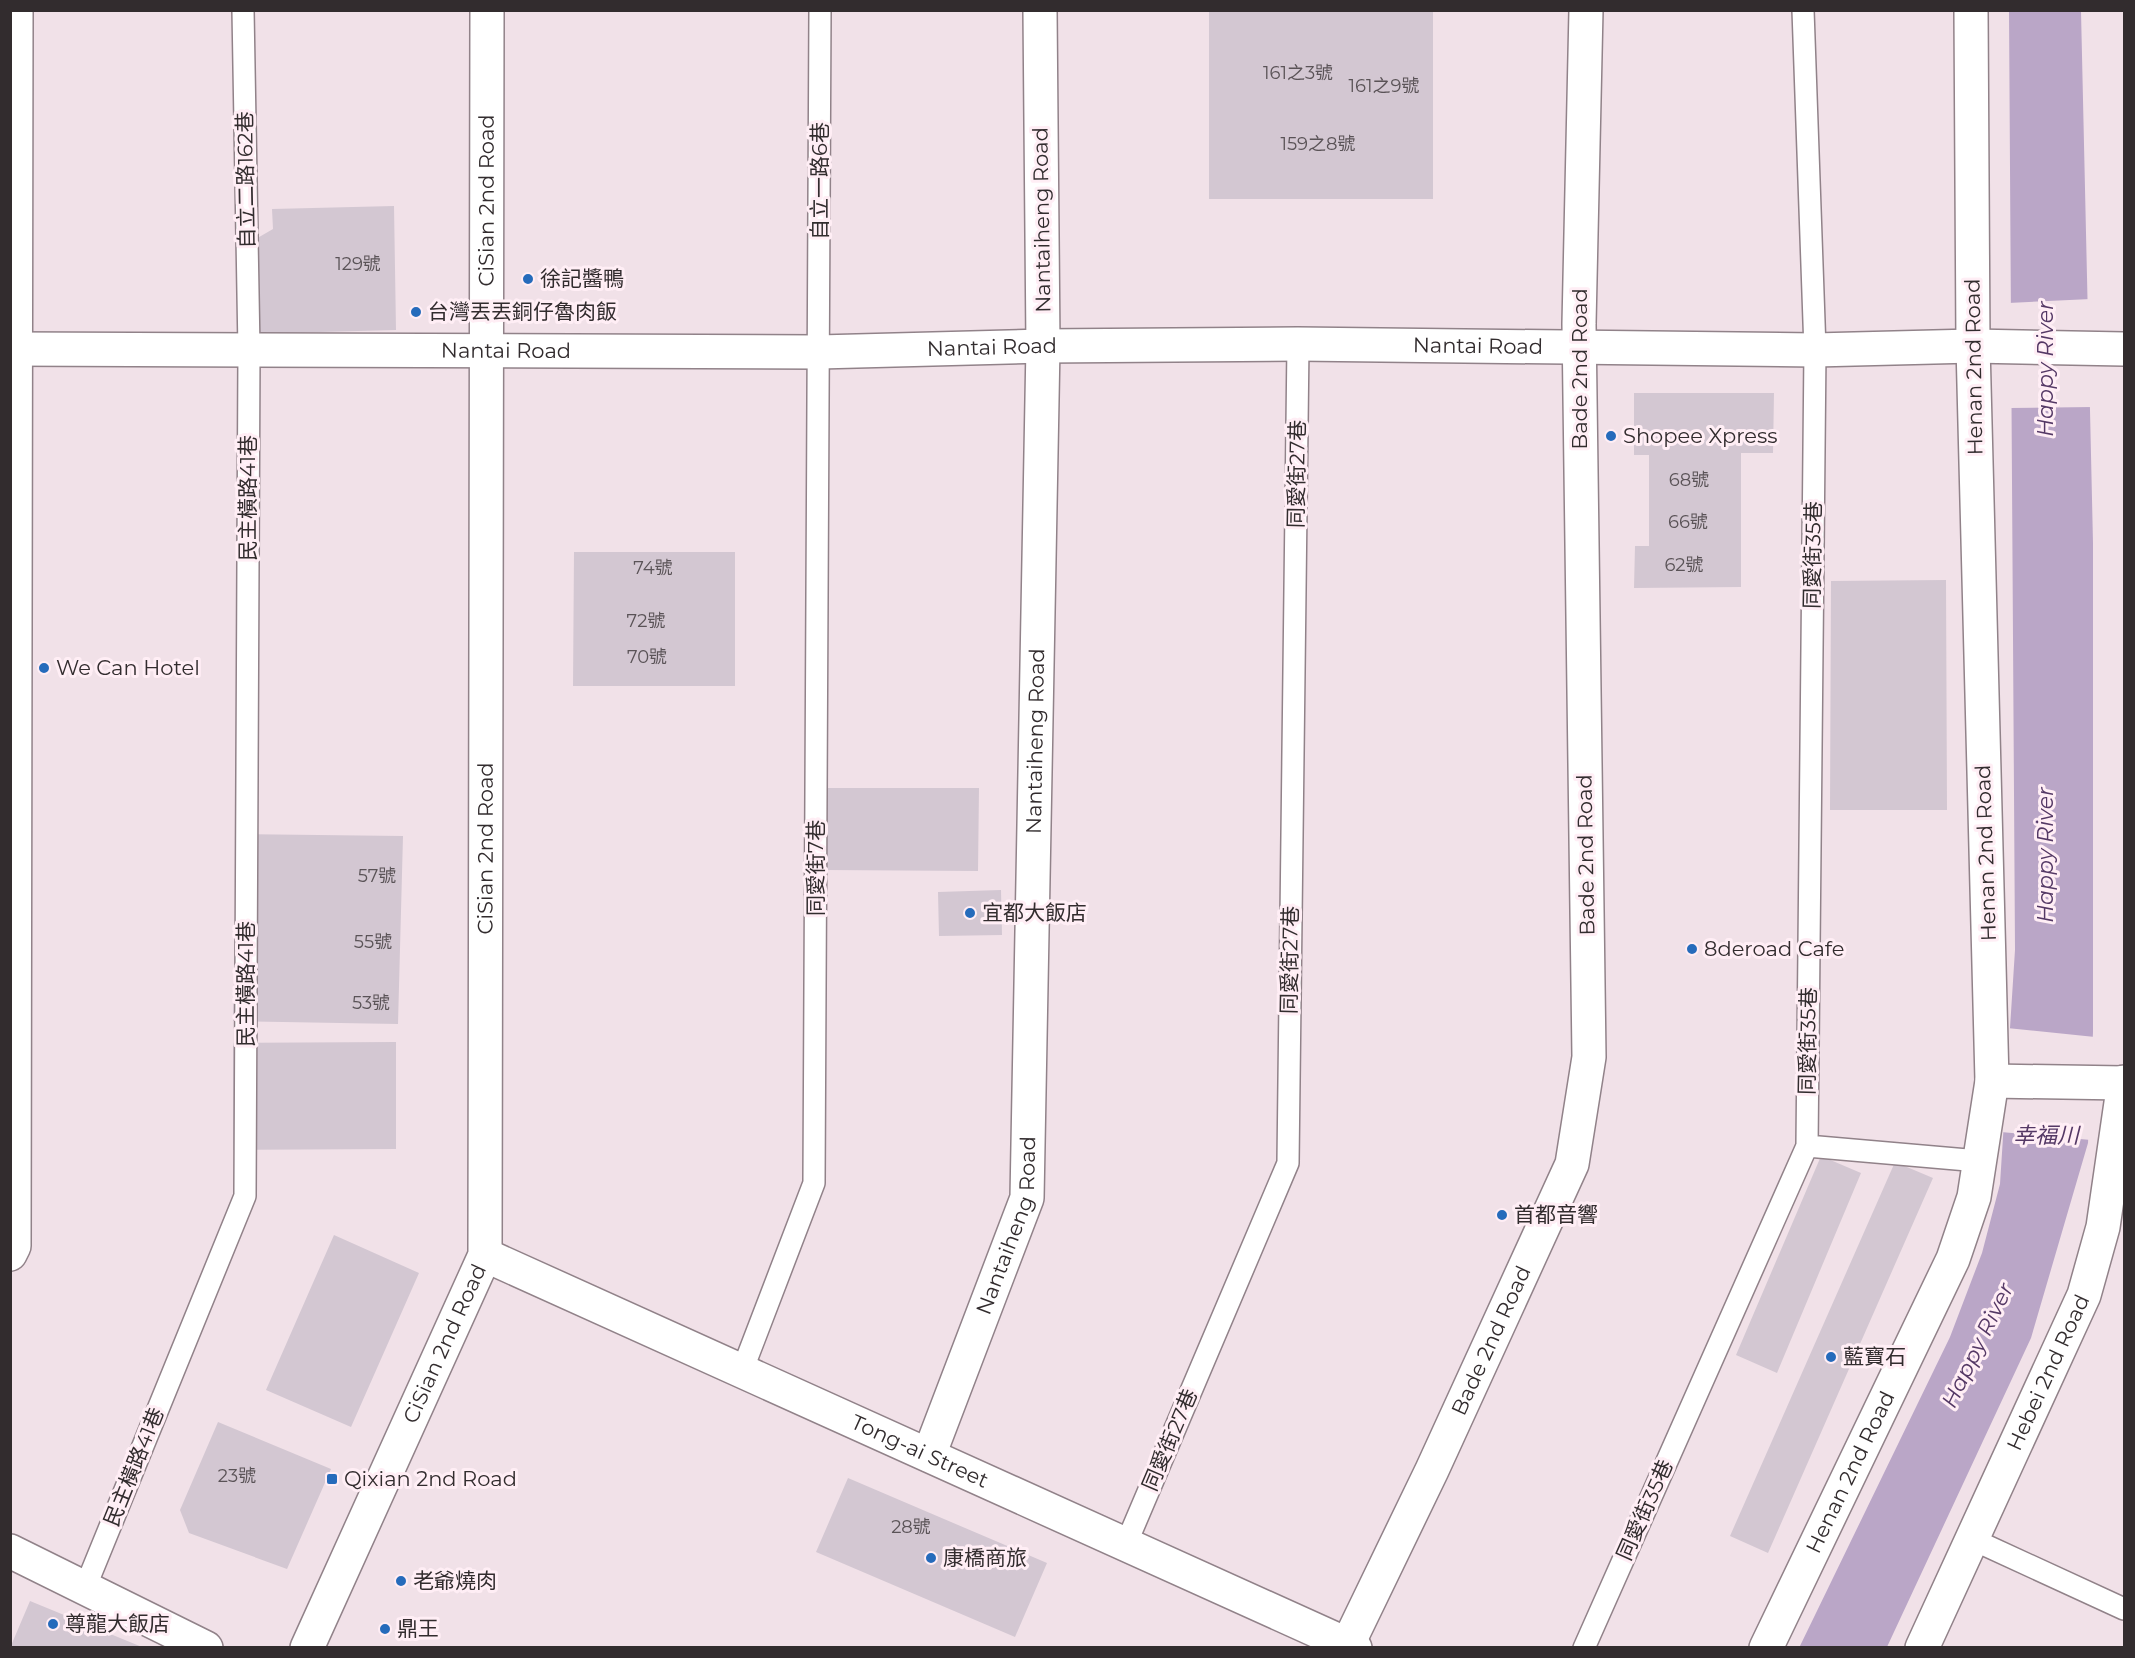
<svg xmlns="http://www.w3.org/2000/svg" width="2135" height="1658" font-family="Montserrat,'Noto Sans TC',sans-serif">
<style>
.water{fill:#baa6c7}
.pier{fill:#f1e1e8}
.building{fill:#d3c7d2}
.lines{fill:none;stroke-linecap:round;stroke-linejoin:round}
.lane-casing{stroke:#918289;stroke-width:24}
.street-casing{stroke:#918289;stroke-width:36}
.secondary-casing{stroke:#918289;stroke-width:36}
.lane{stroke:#fff;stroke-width:21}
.street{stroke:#fff;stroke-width:33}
.secondary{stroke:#fff;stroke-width:33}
.poi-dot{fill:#256bbb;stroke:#ffeef5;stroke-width:2}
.labels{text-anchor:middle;stroke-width:6;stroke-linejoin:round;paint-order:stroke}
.number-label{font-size:18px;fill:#5a5357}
.street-label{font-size:21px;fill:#322c2e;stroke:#ffeef5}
.poi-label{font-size:21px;fill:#322c2e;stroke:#ffeef5;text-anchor:start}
.water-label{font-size:22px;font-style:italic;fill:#543865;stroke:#ffeef5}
</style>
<rect width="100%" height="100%" fill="#f1e1e8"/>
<path class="water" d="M2009 11H2081L2093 543V1032L2088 1143 2031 1338 1887 1647 1799 1648 1950 1337 1982 1253 2000 1184 2015 950Z"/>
<path class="pier" d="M2091 299 2093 407 2009 408 2008 303Z
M2007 1028 2095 1037 2091 1140 2001 1132Z"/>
<path class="building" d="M1209 10H1433V199H1209Z
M394 206 396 330 245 334 242 247 273 229 272 209Z
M1634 393H1774L1773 453H1741V587L1634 588 1635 546H1649V455H1634Z
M574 552H735V686H573Z
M1946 580 1947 810H1830L1831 581Z
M826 788H979L978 871 825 870Z
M237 834 403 836 398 1024 233 1021Z
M1001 890 1002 935 939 936 938 892Z
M396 1042V1149L233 1150V1043Z
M1821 1156 1861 1173 1777 1373 1736 1355Z
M1895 1162 1933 1178 1768 1553 1730 1536Z
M334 1235 419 1273 351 1427 266 1390Z
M218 1422 331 1469 287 1569 189 1533 180 1510Z
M848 1478 1047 1563 1015 1637 816 1552Z
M30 1601 142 1647V1648H10Z"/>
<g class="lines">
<defs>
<path id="lane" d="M1807 1146 1979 1161
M742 1371 814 1183 820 10
M1974 1540 2124 1609
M1126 1544 1288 1163 1298 344
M85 1588 245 1196 249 350 243 10
M1584 1648 1807 1146 1815 350 1803 10"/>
<g id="street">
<path id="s1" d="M10 349 819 352 1043 346 1298 344 1815 350 1973 346 2124 349"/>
<path d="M1992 1081 2124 1083"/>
<path d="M10 1254 14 1246 16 10"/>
<path id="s2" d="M485 1255 1355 1648"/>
<path id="s3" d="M929 1455 1027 1198 1043 346 1040 10"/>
<path d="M10 1551 206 1648"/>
<path id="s4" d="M1346 1648 1432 1470 1572 1164 1589 1057 1579 324 1586 10"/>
<path id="s5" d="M1766 1648 1953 1259 1974 1197 1992 1081 1973 346 1971 10"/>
<path id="s6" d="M1922 1648 2084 1295 2103 1227 2124 1082"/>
</g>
<g id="secondary">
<path id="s7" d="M307 1648 485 1255 487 10"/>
</g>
</defs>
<use href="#lane" class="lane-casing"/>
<use href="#street" class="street-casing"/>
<use href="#secondary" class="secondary-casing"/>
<use href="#lane" class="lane"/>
<use href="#street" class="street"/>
<use href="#secondary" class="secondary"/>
</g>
<g class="poi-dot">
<circle cx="528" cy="279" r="6"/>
<circle cx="416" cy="312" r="6"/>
<circle cx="1611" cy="436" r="6"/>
<circle cx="44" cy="668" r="6"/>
<circle cx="970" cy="913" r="6"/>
<circle cx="1692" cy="949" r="6"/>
<circle cx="1502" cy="1215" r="6"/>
<circle cx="1831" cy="1357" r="6"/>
<rect x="326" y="1473" width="12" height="12" rx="3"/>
<circle cx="931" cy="1558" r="6"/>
<circle cx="401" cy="1581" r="6"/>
<circle cx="53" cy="1624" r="6"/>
<circle cx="385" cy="1629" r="6"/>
</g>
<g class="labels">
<g class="number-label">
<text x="1298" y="79">161之3號</text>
<text x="1384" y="92">161之9號</text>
<text x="1318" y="150">159之8號</text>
<text x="358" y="270">129號</text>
<text x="1689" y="486">68號</text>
<text x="1688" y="528">66號</text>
<text x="1684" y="571">62號</text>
<text x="653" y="574">74號</text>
<text x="646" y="627">72號</text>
<text x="647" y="663">70號</text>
<text x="377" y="882">57號</text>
<text x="373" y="948">55號</text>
<text x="371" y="1009">53號</text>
<text x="237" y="1482">23號</text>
<text x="911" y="1533">28號</text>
</g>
<g class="street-label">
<text transform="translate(246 180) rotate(-91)" y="7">自立二路162巷</text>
<text transform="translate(820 181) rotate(-90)" y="7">自立一路6巷</text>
<text dy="7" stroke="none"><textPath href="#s7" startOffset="1486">CiSian 2nd Road</textPath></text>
<text transform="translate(1042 220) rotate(-91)" y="7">Nantaiheng Road</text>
<text dy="7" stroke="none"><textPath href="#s1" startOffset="1468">Nantai Road</textPath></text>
<text dy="7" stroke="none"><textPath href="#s1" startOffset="982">Nantai Road</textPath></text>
<text dy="7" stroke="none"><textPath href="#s1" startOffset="496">Nantai Road</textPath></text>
<text transform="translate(1974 367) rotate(-91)" y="7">Henan 2nd Road</text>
<text transform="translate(1580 369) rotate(-90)" y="7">Bade 2nd Road</text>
<text transform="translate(1297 474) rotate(-89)" y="7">同愛街27巷</text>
<text transform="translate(248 498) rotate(-90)" y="7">民主橫路41巷</text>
<text transform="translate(1813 555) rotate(-89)" y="7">同愛街35巷</text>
<text dy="7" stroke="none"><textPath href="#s3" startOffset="732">Nantaiheng Road</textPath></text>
<text dy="7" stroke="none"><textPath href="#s7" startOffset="838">CiSian 2nd Road</textPath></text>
<text transform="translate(1986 853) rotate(-92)" y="7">Henan 2nd Road</text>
<text transform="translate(1586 855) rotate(-91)" y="7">Bade 2nd Road</text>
<text transform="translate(816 868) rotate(-90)" y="7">同愛街7巷</text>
<text transform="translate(1290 960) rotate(-89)" y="7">同愛街27巷</text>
<text transform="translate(246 984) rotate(-90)" y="7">民主橫路41巷</text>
<text transform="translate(1808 1041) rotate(-89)" y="7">同愛街35巷</text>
<text dy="7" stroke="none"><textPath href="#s3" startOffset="244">Nantaiheng Road</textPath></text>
<text dy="7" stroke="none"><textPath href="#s4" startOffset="340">Bade 2nd Road</textPath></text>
<text dy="7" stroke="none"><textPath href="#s7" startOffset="334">CiSian 2nd Road</textPath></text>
<text dy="7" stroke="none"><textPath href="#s6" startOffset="303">Hebei 2nd Road</textPath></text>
<text transform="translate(1170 1440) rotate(-67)" y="7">同愛街27巷</text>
<text dy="7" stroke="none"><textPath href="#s2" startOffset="477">Tong-ai Street</textPath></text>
<text transform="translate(134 1467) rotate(-68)" y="7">民主橫路41巷</text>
<text dy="7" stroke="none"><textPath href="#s5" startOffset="195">Henan 2nd Road</textPath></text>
<text transform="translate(1645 1510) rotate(-66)" y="7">同愛街35巷</text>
</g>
<g class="poi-label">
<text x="540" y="286">徐記醬鴨</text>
<text x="428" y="319">台灣丟丟銅仔魯肉飯</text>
<text x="1623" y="443">Shopee Xpress</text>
<text x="56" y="675">We Can Hotel</text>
<text x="982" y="920">宜都大飯店</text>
<text x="1704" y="956">8deroad Cafe</text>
<text x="1514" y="1222">首都音響</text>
<text x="1843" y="1364">藍寶石</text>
<text x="344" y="1486">Qixian 2nd Road</text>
<text x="943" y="1565">康橋商旅</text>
<text x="413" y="1588">老爺燒肉</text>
<text x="65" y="1631">尊龍大飯店</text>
<text x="397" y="1636">鼎王</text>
</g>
<g class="water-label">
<text transform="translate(2045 369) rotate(-90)" y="8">Happy River</text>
<text transform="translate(2045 855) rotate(-90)" y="8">Happy River</text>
<text x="2046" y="1143">幸福川</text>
<text transform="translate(1977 1345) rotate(-64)" y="8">Happy River</text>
</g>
</g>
<rect width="2135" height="1658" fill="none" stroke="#322c2e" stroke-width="24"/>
</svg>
